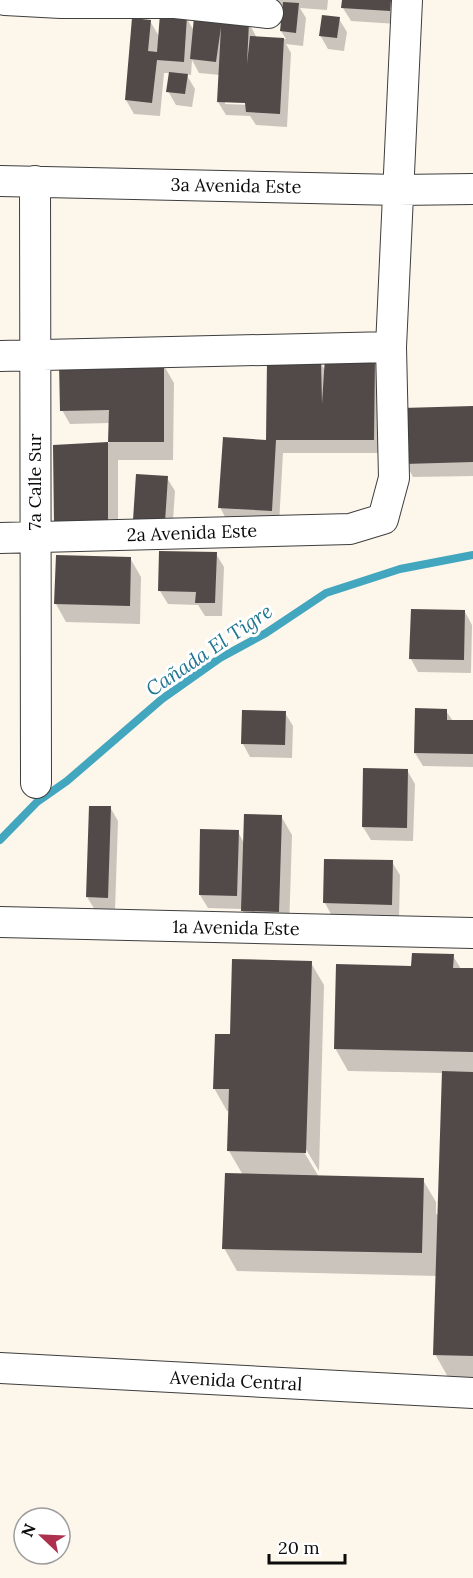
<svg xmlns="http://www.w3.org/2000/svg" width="473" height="1578" font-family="Lora,serif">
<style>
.shadow{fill:#0003;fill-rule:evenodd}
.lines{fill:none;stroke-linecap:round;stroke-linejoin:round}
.stream{stroke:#43a6bf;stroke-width:8}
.building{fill:#524a48}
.minor-casing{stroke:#3e3e3e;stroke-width:32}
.minor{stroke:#fff;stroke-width:30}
.labels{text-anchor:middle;stroke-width:6;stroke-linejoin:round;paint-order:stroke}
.street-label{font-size:18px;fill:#0b0b0b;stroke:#fff}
.water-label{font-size:20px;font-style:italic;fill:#217590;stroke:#fff}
</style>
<rect width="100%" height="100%" fill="#fdf6eb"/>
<path class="shadow" d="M250 0H328L327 10 300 8 306 18 303 46 286 44 291 53 287 127 256 125 250 116 226 115 218 102 220 75 199 73 192 60 191 75 186 74 195 89 192 107 176 105 168 91 170 73H164L160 116 134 114 126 100 150 21 160 38 186 17 194 31 196 19 249 23 257 38 286 39 281 31 284 6 253 4ZM225 101 253 102 252 105 225 104Z
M343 0H398L397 24 351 21 343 8Z
M339 19 347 32 344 51 328 49 320 35Z
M374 358 382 372 381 453H283L279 524 227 521 220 507 268 442 320 362 325 370Z
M163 364 174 383 173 460H118V541L54 446 109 443V423L70 424 62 410Z
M473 407V476L413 477 406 464Z
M167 478 175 491 172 535 142 533Z
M216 554 224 567 222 616H205L198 605 168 604 160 591Z
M130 558 141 577 140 624 66 622 56 604Z
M465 612 472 625 471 673 418 672 411 659Z
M446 711 453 721 473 722V767L423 766 415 753Z
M285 713 293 726 292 758 250 757 243 744Z
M407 770 415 784 413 841 371 840 363 827Z
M110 807 118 821 115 911 95 910 87 897Z
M281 816 292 835 289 930 253 929 242 909 208 908 200 895 238 832 244 843Z
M392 862 400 875 399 918 332 916 325 903Z
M453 956 461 969 473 970V1377H448L435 1354 437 1276 237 1271 224 1248 243 1175 229 1151 230 1111H227L214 1088 231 1036 311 963 324 985 319 1171 304 1146 301 1147 319 1177 423 1180 436 1202V1214L439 1215 443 1073 348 1071 335 1048 413 967Z"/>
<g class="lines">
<path class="stream" d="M0 840 37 802 67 781 162 699 220 658 266 633 326 593 400 569 473 555"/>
</g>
<path class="building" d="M342 0H391L390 11 341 8Z
M283 2 299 3 296 33 280 31Z
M160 14 187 16 184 62 157 60 152 103 125 100 132 18 151 20 148 51 157 52Z
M322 15 340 17 337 38 319 36Z
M194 17 249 22 247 64 250 36 284 38 280 114 246 112 245 103 217 102 221 27 216 62 190 59Z
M169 72 188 74 185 94 166 92Z
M325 356 375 357 374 440H276L272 511 218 508 223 437 266 440 267 361 321 360 322 404Z
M164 362V442H108L109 410 60 411 59 363Z
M473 406V462L404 464 402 408Z
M108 442V522L54 524 53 445Z
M136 474 168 476 165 522 133 520Z
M159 551 217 552 215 603H195L196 592 158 591Z
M56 555 131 557 130 606 54 604Z
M411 609 465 610 464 660 409 659Z
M415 708 447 709V720H473V754L414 753Z
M242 710 286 711 285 745 241 744Z
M363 768 408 769 407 828 362 827Z
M89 806H111L108 898 86 897Z
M244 814 282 815 279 912 241 911Z
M200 829 239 830 237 896 199 895Z
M324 859 393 860 392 905 323 903Z
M412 953 454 954 453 968H473V1052L334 1049 336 964 411 966Z
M232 959 312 961 306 1153 227 1151 229 1089H213L215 1034H230Z
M442 1071 473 1072V1356L433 1355Z
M225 1173 424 1178 422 1253 222 1249Z"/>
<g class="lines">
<defs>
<path id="minor" d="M5 0 61 3H175L268 13
M0 181 398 190 473 189
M35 181 36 783
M0 356 391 347
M0 538 350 529 383 519 394 478 391 347 407 0
M0 922 473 933
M0 1368 473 1393"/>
</defs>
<use href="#minor" class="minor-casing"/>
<use href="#minor" class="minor"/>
</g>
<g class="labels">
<g class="street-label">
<text transform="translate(236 186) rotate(1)" y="6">3a Avenida Este</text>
<text transform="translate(35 482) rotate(-90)" y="6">7a Calle Sur</text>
<text transform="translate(192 533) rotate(-2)" y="6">2a Avenida Este</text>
<text transform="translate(236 928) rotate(1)" y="6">1a Avenida Este</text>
<text transform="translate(236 1381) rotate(3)" y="6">Avenida Central</text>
</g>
<g class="water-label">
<text transform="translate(209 650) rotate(-34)" y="7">Cañada El Tigre</text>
</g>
</g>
<g transform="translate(42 1536) rotate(293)"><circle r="28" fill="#ffffff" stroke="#9d9d9d" stroke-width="1.5"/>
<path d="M0-4.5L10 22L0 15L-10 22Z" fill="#ad314f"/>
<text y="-9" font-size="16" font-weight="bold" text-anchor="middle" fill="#0b0b0b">N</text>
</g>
<path d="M269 1554v9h76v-9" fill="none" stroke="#0b0b0b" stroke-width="3"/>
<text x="278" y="1554" font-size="18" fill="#0b0b0b" stroke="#ffffff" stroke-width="4.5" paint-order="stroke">20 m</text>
</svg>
